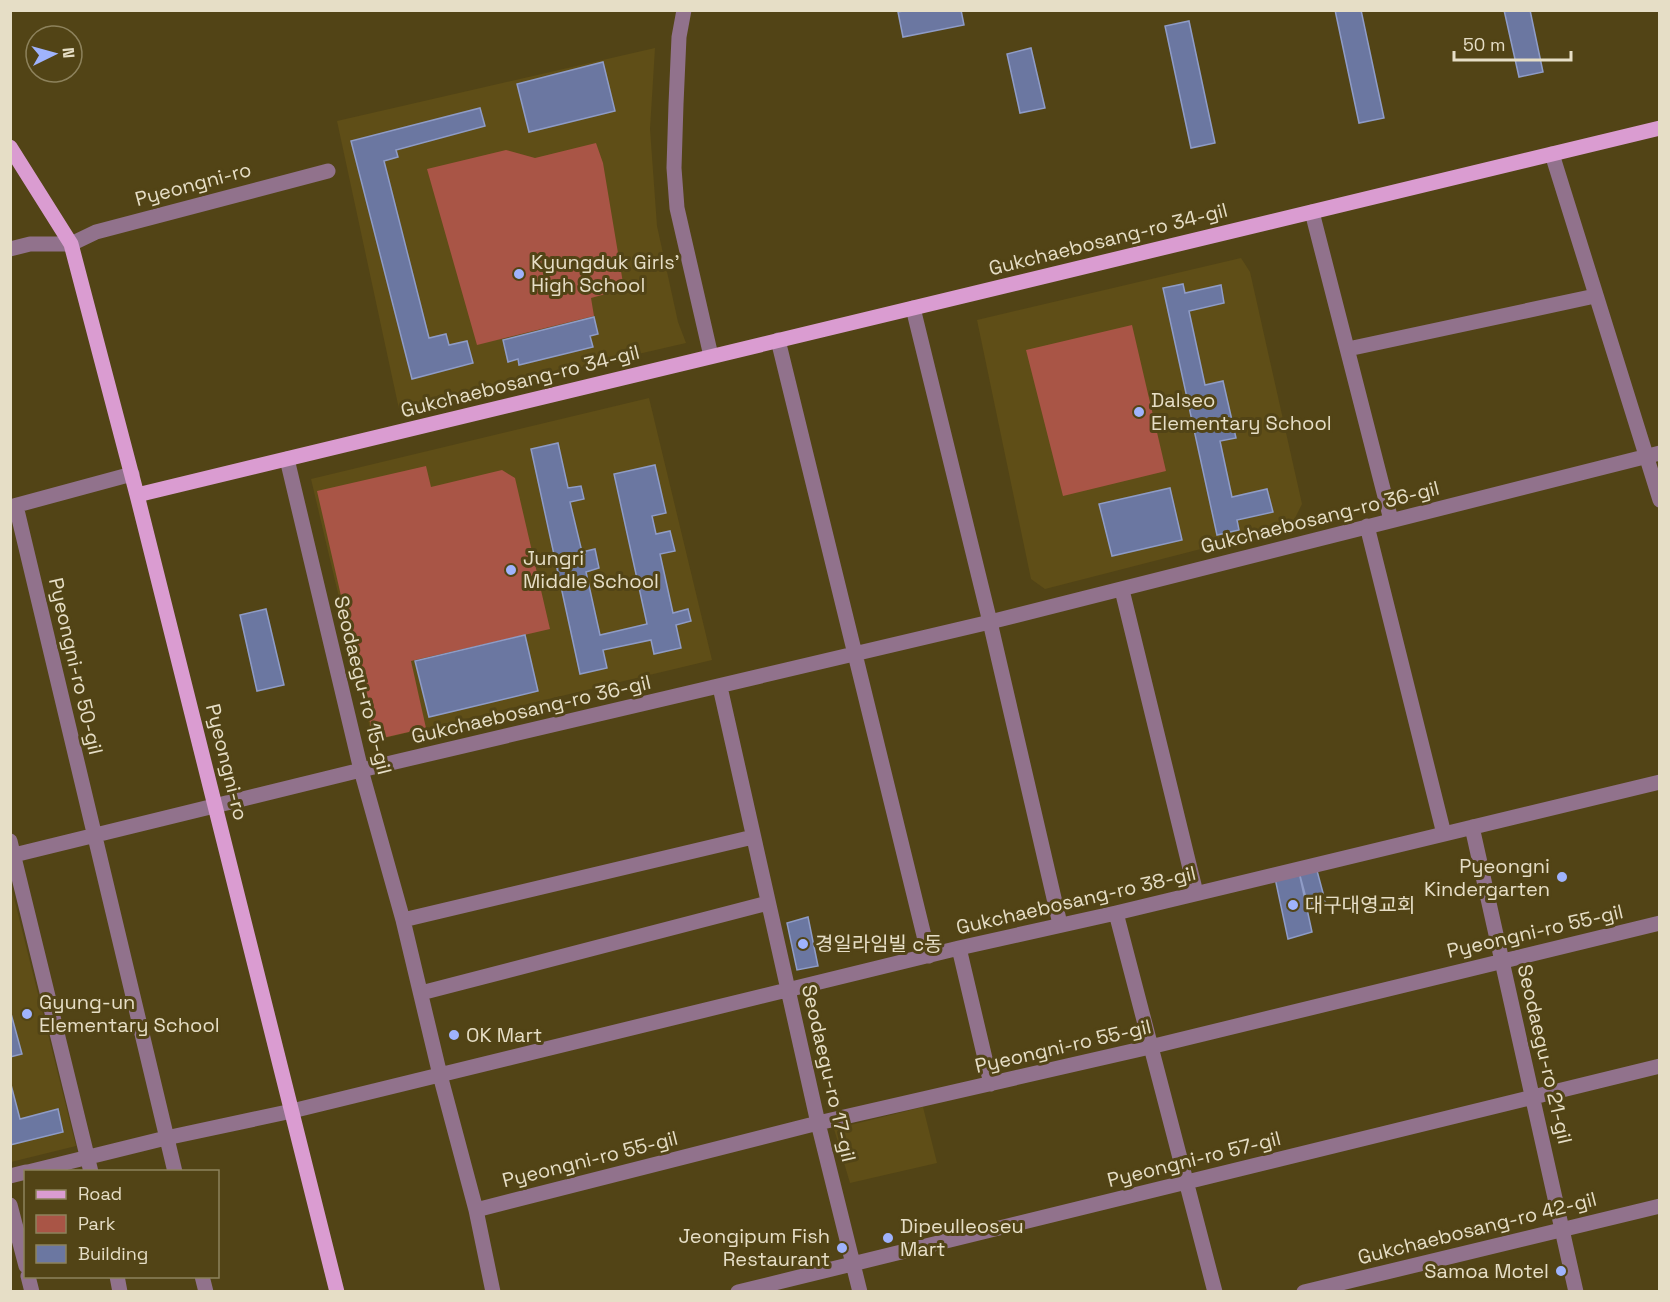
<svg xmlns="http://www.w3.org/2000/svg" width="1670" height="1302" font-family="'Space Grotesk','Noto Sans KR',sans-serif">
<style>
.built{fill:#5f4e17}
.green{fill:#a95546}
.building{fill:#6b77a1;stroke:#8f9cc7;stroke-width:1.5}
.lines{fill:none;stroke-linecap:round;stroke-linejoin:round}
.minor{stroke:#91728c;stroke-width:15}
.major{stroke:#da9cd1;stroke-width:15}
.poi-dot{fill:#9fb3fd;stroke:#524416;stroke-width:2}
.labels{text-anchor:middle;stroke-width:6;stroke-linejoin:round;paint-order:stroke}
.street-label{font-size:20px;fill:#e6dec6;stroke:#524416}
.poi-label{font-size:20px;fill:#e6dec6;stroke:#524416;text-anchor:start}
</style>
<rect width="100%" height="100%" fill="#524416"/>
<path class="built" d="M655 48 650 129 657 226 678 322 686 343 399 409 337 121Z
M1241 258 1250 272 1302 504 1291 526 1045 589 1031 579 977 320Z
M649 398 712 660 373 741 311 479Z
M10 882 76 1146 11 1162H10Z
M923 1107 937 1163 850 1183 834 1129Z"/>
<path class="green" d="M596 143 603 163 624 289 591 298 594 316 477 345 427 169 506 150 535 158Z
M1132 325 1166 471 1063 496 1026 350Z
M426 466 431 487 502 470 515 478 550 629 411 661 426 728 374 740 317 491Z"/>
<path class="building" d="M908 10H961L964 25 903 37 898 12Z
M1335 10H1361L1384 118 1359 123Z
M1504 10H1530L1543 72 1519 77Z
M1189 21 1215 143 1191 148 1165 26Z
M1031 48 1045 108 1020 113 1007 54Z
M603 62 615 111 529 132 517 84Z
M480 108 485 126 396 150 398 157 384 161 429 338 446 334 449 345 467 341 473 363 412 379 351 141Z
M1183 284 1185 293 1221 285 1224 303 1189 311 1205 385 1223 381 1236 438 1220 441 1232 497 1267 489 1273 512 1237 520 1239 530 1217 535 1163 288Z
M594 317 598 334 590 336 593 347 519 365 518 359 508 362 503 340Z
M558 443 568 488 581 486 584 499 570 502 582 552 595 549 599 568 586 572 600 635 647 624 614 474 655 465 666 513 652 516 656 534 670 531 675 551 660 554 673 613 688 609 691 621 676 625 681 648 654 654 651 640 603 650 607 668 580 674 531 449Z
M1170 488 1182 540 1112 556 1099 504Z
M266 609 284 685 257 691 240 615Z
M525 635 538 691 429 717 415 661Z
M1316 867 1326 904 1309 909 1299 872Z
M1299 872 1312 932 1288 939 1275 878Z
M808 917 818 966 797 970 787 923Z
M10 1010 22 1054 10 1057Z
M10 1081 20 1119 58 1109 63 1132 10 1145Z"/>
<g class="lines">
<path class="minor" d="M684 10 679 37 676 104 674 168 677 208 711 356
M1552 154 1660 500
M1312 212 1391 520
M10 249 30 244H71L96 232 328 171
M913 308 990 622 1060 924
M778 340 929 956
M1348 349 1595 296
M287 459 361 770 403 920 440 1075 476 1210 493 1292
M16 506 175 1172
M10 507 132 474
M1367 526 1444 834
M1122 590 1196 893
M720 687 818 1123 860 1292
M1472 827 1576 1292
M10 841 91 1172
M10 856 361 770 990 622 1660 453
M1116 913 1215 1292
M403 920 753 837
M959 948 991 1084
M421 993 768 903
M28 1172 166 1138 292 1111 959 948 1116 913 1660 782
M10 1176 26 1172
M10 1205 26 1266
M476 1210 818 1123 1150 1047 1660 923
M28 1276 32 1292
M117 1276 120 1292
M202 1276 206 1292
M738 1292 1660 1066
M1304 1292 1660 1206"/>
<path class="major" d="M10 147 71 244 137 495 337 1292
M137 495 1660 128"/>
</g>
<g class="poi-dot">
<circle cx="519" cy="274" r="6"/>
<circle cx="1139" cy="412" r="6"/>
<circle cx="511" cy="570" r="6"/>
<circle cx="1562" cy="877" r="6"/>
<circle cx="1293" cy="905" r="6"/>
<circle cx="803" cy="944" r="6"/>
<circle cx="27" cy="1014" r="6"/>
<circle cx="454" cy="1035" r="6"/>
<circle cx="888" cy="1238" r="6"/>
<circle cx="842" cy="1248" r="6"/>
<circle cx="1561" cy="1271" r="6"/>
</g>
<g class="labels">
<g class="street-label">
<text transform="translate(193 184) rotate(-15)" y="7">Pyeongni-ro</text>
<text transform="translate(1108 239) rotate(-14)" y="7">Gukchaebosang-ro 34-gil</text>
<text transform="translate(520 381) rotate(-14)" y="7">Gukchaebosang-ro 34-gil</text>
<text transform="translate(1320 517) rotate(-14)" y="7">Gukchaebosang-ro 36-gil</text>
<text transform="translate(76 666) rotate(77)" y="7">Pyeongni-ro 50-gil</text>
<text transform="translate(363 685) rotate(76)" y="7">Seodaegu-ro 15-gil</text>
<text transform="translate(531 709) rotate(-13)" y="7">Gukchaebosang-ro 36-gil</text>
<text transform="translate(227 762) rotate(76)" y="7">Pyeongni-ro</text>
<text transform="translate(1076 900) rotate(-13)" y="7">Gukchaebosang-ro 38-gil</text>
<text transform="translate(1535 931) rotate(-13)" y="7">Pyeongni-ro 55-gil</text>
<text transform="translate(1063 1046) rotate(-13)" y="7">Pyeongni-ro 55-gil</text>
<text transform="translate(1545 1054) rotate(77)" y="7">Seodaegu-ro 21-gil</text>
<text transform="translate(829 1073) rotate(77)" y="7">Seodaegu-ro 17-gil</text>
<text transform="translate(590 1159) rotate(-14)" y="7">Pyeongni-ro 55-gil</text>
<text transform="translate(1194 1159) rotate(-14)" y="7">Pyeongni-ro 57-gil</text>
<text transform="translate(1477 1228) rotate(-14)" y="7">Gukchaebosang-ro 42-gil</text>
</g>
<g class="poi-label">
<text x="531" y="269">Kyungduk Girls'<tspan x="531" dy="23">High School</tspan></text>
<text x="1151" y="407">Dalseo<tspan x="1151" dy="23">Elementary School</tspan></text>
<text x="523" y="565">Jungri<tspan x="523" dy="23">Middle School</tspan></text>
<text x="1550" y="873" text-anchor="end">Pyeongni<tspan x="1550" dy="23">Kindergarten</tspan></text>
<text x="1305" y="912">대구대영교회</text>
<text x="815" y="951">경일라임빌 c동</text>
<text x="39" y="1009">Gyung-un<tspan x="39" dy="23">Elementary School</tspan></text>
<text x="466" y="1042">OK Mart</text>
<text x="900" y="1233">Dipeulleoseu<tspan x="900" dy="23">Mart</tspan></text>
<text x="830" y="1243" text-anchor="end">Jeongipum Fish<tspan x="830" dy="23">Restaurant</tspan></text>
<text x="1549" y="1278" text-anchor="end">Samoa Motel</text>
</g>
</g>
<rect width="1670" height="1302" fill="none" stroke="#e6dec6" stroke-width="24"/>
<rect x="24" y="1170" width="195" height="108" fill="#524416" stroke="#8d825c" stroke-width="1.5"/>
<rect x="36" y="1190" width="30" height="9" fill="#da9cd1" stroke="#8d825c" stroke-width="1.5"/>
<text x="78" y="1200" font-size="18" fill="#e6dec6">Road</text>
<rect x="36" y="1215" width="30" height="18" fill="#a95546" stroke="#8d825c" stroke-width="1.5"/>
<text x="78" y="1230" font-size="18" fill="#e6dec6">Park</text>
<rect x="36" y="1245" width="30" height="18" fill="#6b77a1" stroke="#8d825c" stroke-width="1.5"/>
<text x="78" y="1260" font-size="18" fill="#e6dec6">Building</text>
<g transform="translate(54 54) rotate(85)"><circle r="28" fill="#524416" stroke="#8d825c" stroke-width="1.5"/>
<path d="M0-4.5L10 22L0 15L-10 22Z" fill="#9fb3fd"/>
<text y="-9" font-size="16" font-weight="bold" text-anchor="middle" fill="#e6dec6">N</text>
</g>
<path d="M1454 51v9h117v-9" fill="none" stroke="#e6dec6" stroke-width="3"/>
<text x="1463" y="51" font-size="18" fill="#e6dec6" stroke="#524416" stroke-width="4.5" paint-order="stroke">50 m</text>
</svg>
